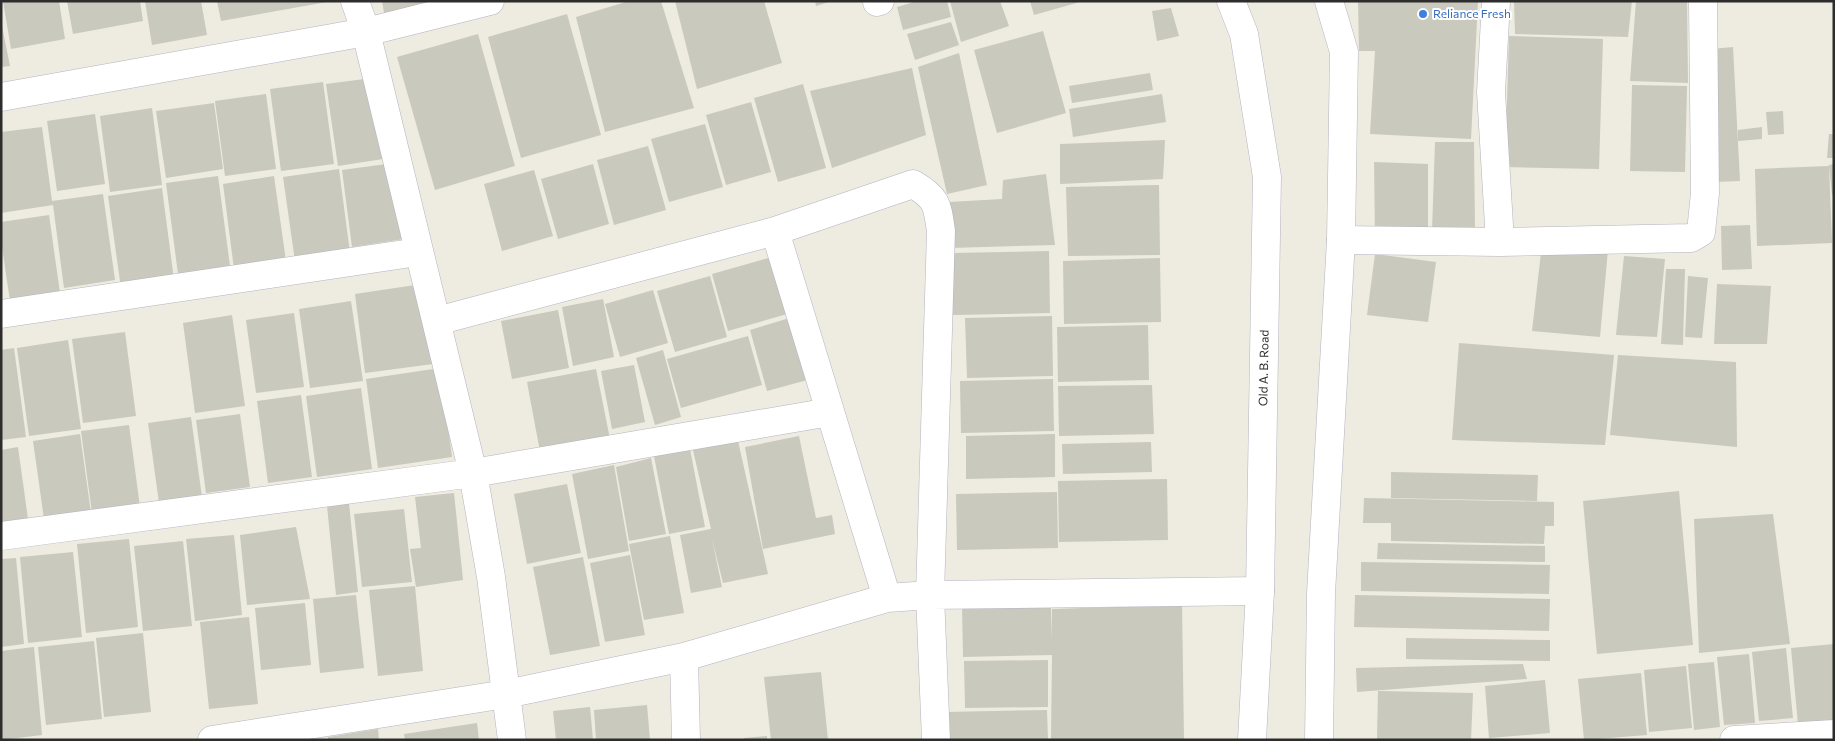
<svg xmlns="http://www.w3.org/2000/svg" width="1835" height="741" font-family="Commissioner,sans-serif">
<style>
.building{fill:#cac9be}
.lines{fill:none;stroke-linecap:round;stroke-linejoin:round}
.minor-casing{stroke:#b3b3c0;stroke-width:29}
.secondary-casing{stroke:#b3b3c0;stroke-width:29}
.minor{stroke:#fff;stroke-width:28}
.secondary{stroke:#fff;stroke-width:28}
.shop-dot{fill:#3f7fe0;stroke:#fff;stroke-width:2}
.labels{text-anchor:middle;stroke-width:4;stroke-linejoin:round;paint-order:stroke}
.shop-label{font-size:12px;fill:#366cbe;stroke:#fff;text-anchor:start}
.street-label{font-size:12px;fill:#2d2d2d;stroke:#fff}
</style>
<rect width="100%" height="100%" fill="#eeebe0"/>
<path class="building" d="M3 1H59L65 39 11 49Z
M67 1H140L143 21 73 34Z
M145 1H201L207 35 152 45Z
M217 1H327V2L221 21Z
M382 1H438V2L384 13Z
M629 1H661L694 108 605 132 576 17Z
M675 1H764L782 63 697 89Z
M815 1H829V2L816 6Z
M917 1H947L951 17 903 30 897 7Z
M950 1H1000L1009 26 961 42Z
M1030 1H1080V2L1034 15Z
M1358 1H1478L1471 139 1370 134 1375 51H1359Z
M1514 1H1632L1628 37 1515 34Z
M1636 1H1687L1688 83 1630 81Z
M1171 8 1179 36 1157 41 1152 11Z
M567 14 601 135 521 158 488 37Z
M1 21 10 66 1 67Z
M951 22 959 45 915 60 907 34Z
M1043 31 1066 113 997 133 974 50Z
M478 34 515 166 435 190 397 57Z
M1509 36 1603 39 1599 169 1505 167Z
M1733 47 1740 181 1713 182 1711 49Z
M959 53 987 185 947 194 918 67Z
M912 68 926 135 832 168 810 91Z
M1150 73 1153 90 1072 103 1069 86Z
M372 78 383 159 338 166 326 84Z
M323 82 334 164 281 171 270 89Z
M803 84 826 168 778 182 754 98Z
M1632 85 1687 86 1685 172 1630 171Z
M266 94 276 169 225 176 215 101Z
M1162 94 1166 122 1073 137 1069 109Z
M751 102 771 172 726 185 706 115Z
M214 103 223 169 166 178 156 111Z
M152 108 162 185 110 192 100 116Z
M1783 111 1784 134 1768 135 1766 112Z
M95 114 105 184 57 191 47 121Z
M705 124 723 187 669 202 651 139Z
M42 127 52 201 103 194 115 280 64 288 53 205 1 213V132Z
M1762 127V139L1738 141V130Z
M1829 134H1834V158H1827Z
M1165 140 1163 179 1060 184V144Z
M1435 142H1474L1475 230 1432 231Z
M648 146 666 210 614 225 597 160Z
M1374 162 1428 164V240L1375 237Z
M394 163 404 239 352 247 342 170Z
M593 164 609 224 558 239 541 179Z
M1834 164V195H1832L1829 165Z
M1829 166 1832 243 1757 246 1755 169Z
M339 169 350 253 295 261 283 177Z
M534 170 553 236 502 251 484 184Z
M1046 174 1055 245 949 248V202L1002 199 1003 180Z
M218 176 230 266 178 274 166 183Z
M274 176 286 261 234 269 223 184Z
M1159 185 1160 255 1068 256 1066 187Z
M162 188 174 280 121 288 108 196Z
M49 215 60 293 10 301 1 240V222Z
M1750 225 1752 269 1722 270 1721 226Z
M1542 244 1608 250 1600 337 1532 331Z
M1049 251 1050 313 953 315 952 253Z
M1375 254 1436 262 1428 322 1367 315Z
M779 255 794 312 728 331 712 274Z
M1624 256 1665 259 1657 337 1616 335Z
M1160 258 1161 322 1064 324 1063 261Z
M1666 269H1685L1683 345 1661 344Z
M710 276 727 337 675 352 657 291Z
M1688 276 1708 278 1702 338 1685 337Z
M422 284 433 364 365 373 355 294Z
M1717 284 1771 286 1767 344H1714Z
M653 290 668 343 620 357 605 304Z
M603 299 614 357 573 366 562 307Z
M351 301 363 381 310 388 299 309Z
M558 310 569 368 512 379 501 321Z
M294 313 304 387 256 393 246 320Z
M232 315 245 406 195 413 183 323Z
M1052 316 1053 376 967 378 965 318Z
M793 317 811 379 767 391 750 330Z
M1148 325 1149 380 1058 382 1057 327Z
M125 332 136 416 83 423 72 339Z
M748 336 762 385 681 408 667 359Z
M68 340 81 429 29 436 17 348Z
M1459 343 1614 355 1605 445 1452 440Z
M14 348 26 437 1 440V350Z
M663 350 681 417 655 425 636 358Z
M1618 355 1736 362 1737 447 1610 435Z
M634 365 645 422 612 429 601 371Z
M440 368 452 457 378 468 366 379Z
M596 369 611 444 541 457 527 382Z
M1053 379 1054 431 961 433 960 381Z
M1152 385 1154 434 1059 436 1058 386Z
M361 388 372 469 317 477 306 396Z
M301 395 312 477 268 483 257 401Z
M240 414 250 487 206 493 196 420Z
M191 417 202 497 159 503 148 423Z
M129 425 140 507 92 513 81 431Z
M80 434 91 513 44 519 33 441Z
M1055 434V477L966 479V436Z
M799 436 816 518 832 515 835 534 763 549 745 447Z
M738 441 768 574 723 583 712 539 722 587 691 593 680 535 711 529 693 450Z
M1151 442 1152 472 1063 474 1062 444Z
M18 447 28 519 1 523V450Z
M690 449 705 527 669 534 654 456Z
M651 458 666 534 629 541 616 467Z
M614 465 629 551 588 559 572 474Z
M1391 472 1538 475 1537 501 1391 498Z
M1167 479 1168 540 1059 542 1058 481Z
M567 484 581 553 527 564 514 494Z
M1679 491 1693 645 1597 654 1583 501Z
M1057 492 1058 548 957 550 956 494Z
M454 493 463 580 416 587 410 549 421 548 415 497Z
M1364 498 1554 502V526H1545L1544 544 1391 541V523H1363Z
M349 503 358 592 336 595 327 506Z
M404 509 412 582 362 587 354 514Z
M1773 514 1790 644 1699 653 1694 519Z
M296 527 310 599 247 605 240 535Z
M234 535 242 615 195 621 186 539Z
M670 536 684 613 644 620 629 544Z
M129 539 138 627 86 633 77 544Z
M183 541 192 626 143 631 134 546Z
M1378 543 1545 546V562L1377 559Z
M73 552 82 637 28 643 20 557Z
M630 555 645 635 605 642 590 563Z
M583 557 600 646 550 655 533 567Z
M16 558 24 644 1 647V559Z
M1361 562 1550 565 1549 594 1361 591Z
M415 586 423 671 378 676 369 590Z
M356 595 364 668 320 673 313 599Z
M1355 595 1550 599 1549 631 1354 627Z
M1051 602V641L1052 609 1182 605 1184 740H1051L1052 655 963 657 962 604Z
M305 603 311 665 261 670 255 608Z
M249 617 258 704 209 709 200 622Z
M143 633 151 712 104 717 96 638Z
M1406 638 1550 640V661L1406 659Z
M94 641 102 719 46 725 38 647Z
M1834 644V722L1798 725 1791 648Z
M34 647 42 735 1 740V651Z
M1786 648 1793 718 1759 721 1752 652Z
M1749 654 1755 723 1724 725 1717 657Z
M1048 660V707L965 708 964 661Z
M1714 662 1720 727 1694 730 1688 664Z
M1523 664 1527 679 1357 692 1356 668Z
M1686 666 1692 728 1649 732 1644 670Z
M821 672 828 740H771L764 677Z
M1641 673 1647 735 1584 740 1578 679Z
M1545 680 1550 733 1489 738 1485 686Z
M1378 691 1473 693 1471 740H1377Z
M647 705 650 740H596L594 710Z
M590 707 593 740H556L553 711Z
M1047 710 1048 740H946L945 712Z
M477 723 479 740H405L404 734Z
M378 729 379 740H328V737Z
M767 736V740H744V738Z"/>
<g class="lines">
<defs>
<path id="minor" d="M355 1 366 32 473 473 491 577 512 740
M1496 1 1491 92 1500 242
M877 2 880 1
M1 97 366 32 490 1
M775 231 887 598
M1341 240 1500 242 1691 238 1701 232 1705 193 1703 1
M1 314 418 252
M437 321 775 231 913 184C937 198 937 204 941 231L930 595 936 740
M1 536 473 473 830 412
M684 657 686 740
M212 740 506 694 684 657 887 598 930 595 1260 591
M1734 740 1834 734"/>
<path id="secondary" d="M1231 1 1244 34 1267 177 1260 591 1252 740
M1319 740 1321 593 1341 240 1344 52 1329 1"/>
</defs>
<use href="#minor" class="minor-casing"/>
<use href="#secondary" class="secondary-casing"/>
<use href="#minor" class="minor"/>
<use href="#secondary" class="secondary"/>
</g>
<circle class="shop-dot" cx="1423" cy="14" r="5"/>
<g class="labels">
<g class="shop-label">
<text x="1433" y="18">Reliance Fresh</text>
</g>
<g class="street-label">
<text transform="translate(1264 368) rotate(-89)" y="4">Old A. B. Road</text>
</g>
</g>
<rect width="1835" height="741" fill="none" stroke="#2d2d2d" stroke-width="5"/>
</svg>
